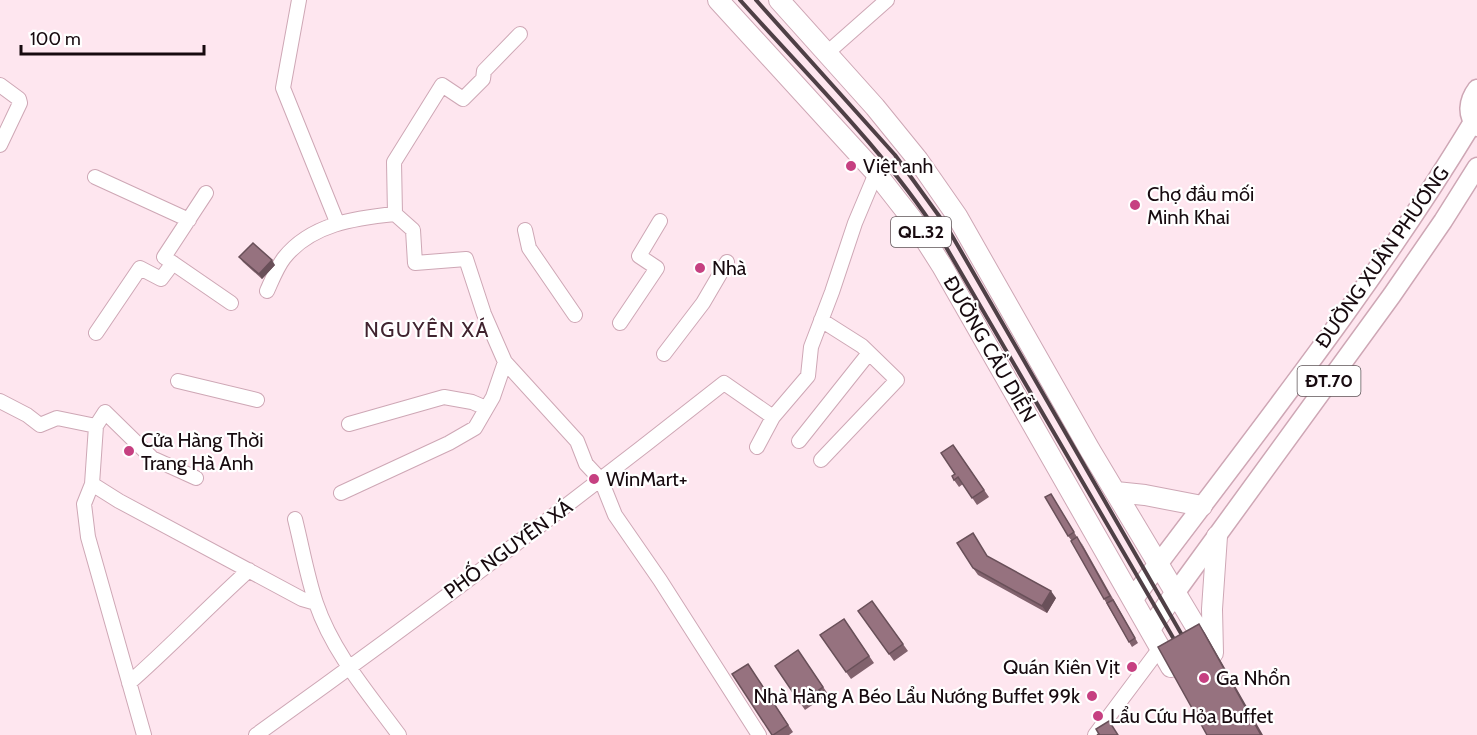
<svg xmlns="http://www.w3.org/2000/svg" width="1477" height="735" font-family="Cabin,sans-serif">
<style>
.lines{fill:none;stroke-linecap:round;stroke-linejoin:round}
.minor-casing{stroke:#cea7b5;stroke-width:16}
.major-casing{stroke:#cea7b5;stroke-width:21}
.highway-casing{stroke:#cea7b5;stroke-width:22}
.minor{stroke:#fff;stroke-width:14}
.major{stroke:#fff;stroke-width:18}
.highway{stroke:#fff;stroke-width:20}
.rail{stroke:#4f4046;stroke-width:4}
.wall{fill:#81626d}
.shaded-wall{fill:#695059}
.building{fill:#96727f;stroke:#695059;stroke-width:1.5}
.poi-dot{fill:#c64081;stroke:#fff;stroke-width:2}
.labels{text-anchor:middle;stroke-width:4.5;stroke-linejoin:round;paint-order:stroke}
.shield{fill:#fff;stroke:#5d5457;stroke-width:1.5}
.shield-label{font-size:18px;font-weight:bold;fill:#170a0f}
.poi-label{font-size:20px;fill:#170a0f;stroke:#fff;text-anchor:start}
.street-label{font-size:20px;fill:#170a0f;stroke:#fff}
.neighbourhood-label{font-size:21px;letter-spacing:1.5px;fill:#40232f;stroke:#fff}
</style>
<rect width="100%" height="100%" fill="#fee6ef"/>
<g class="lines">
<defs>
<path id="minor" d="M299 0 283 88 337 222
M827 53 887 0
M0 85 19 99 20 103 0 145
M95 177 189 220
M206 193 164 257 231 303
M395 214 394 162 442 85 463 99 483 79 484 71 520 34
M525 230 529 248 575 315
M267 291C272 280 277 267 284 258 311 224 355 218 395 214L413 230 415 263 466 259 484 314 505 362 577 441 586 464 601 480 615 515 660 580 759 735
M821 320 862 346 897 380 821 460
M620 323 657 268 639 256 660 221
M96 333 140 268 161 279 173 263
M664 354 703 303 727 262
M178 381 257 400
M0 401 27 415 40 425 57 418 96 426
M349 424 444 397 472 402 486 408
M799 441 869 353
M757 447 773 417
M92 484 119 501 302 599 316 603
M341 493 449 443 475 428 493 397 505 362
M295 519C302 547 307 576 316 603 333 653 369 694 399 735
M129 683C170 647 208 607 249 570
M144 735 88 537 84 504 92 484 96 426 105 412 152 458 196 478
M256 735C414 622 571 504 724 383L773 417 808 376 811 347 832 292 855 223 876 173
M1095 735 1160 648"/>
<path id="major" d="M1477 89C1468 101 1466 115 1477 127
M1159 563C1267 420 1380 276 1473 122
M1176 592 1392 295 1443 221 1477 167"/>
<path id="highway" d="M718 0 876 173 912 219 942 266 1171 667
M779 0 875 107 918 160 957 216 1090 450 1208 647
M1116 492 1145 495 1202 506
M1133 599 1159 563
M1150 629 1176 592
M1213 653 1212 609 1217 536"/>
</defs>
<use href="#minor" class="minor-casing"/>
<use href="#major" class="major-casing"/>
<use href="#highway" class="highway-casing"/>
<use href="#minor" class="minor"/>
<use href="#major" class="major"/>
<use href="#highway" class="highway"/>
<path class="rail" d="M740 0C808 76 883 149 939 235L1182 653
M756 0 895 155 947 227 1190 649"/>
</g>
<path class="wall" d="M239 257 275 265 262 279 243 262Z
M953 445 989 497 977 505 963 484 959 487 954 480 955 474Z
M1051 494 1077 537 1072 541 1068 536Z
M1081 542 1138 643 1132 647 1104 599Z
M973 568 1056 598 1047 613 978 575Z
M872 601 908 651 894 661 858 611Z
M844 619 874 663 851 679 820 635Z
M798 650 828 694 805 710 775 666Z
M748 664 793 732 789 735H772Z"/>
<path class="shaded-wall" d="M272 260 275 265 262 279 259 274Z
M1051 591 1056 598 1047 613 1042 606Z
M1199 624 1205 633 1263 735H1261Z"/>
<path class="building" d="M253 243 272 260 259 274 239 257Z
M953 445 984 490 972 498 958 477 954 480 952 476 955 474 941 453Z
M1051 494 1074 532 1068 536 1045 497Z
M973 533 987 556 1051 591 1042 606 973 568 957 543Z
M1077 537 1110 596 1104 599 1071 541Z
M1113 600 1135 638 1129 642 1107 603Z
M872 601 903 644 889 654 858 611Z
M844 619 869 656 846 672 820 635Z
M1199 624 1261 735H1207L1158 647Z
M798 650 823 687 800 703 775 666Z
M748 664 788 725 773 735H772L732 674Z
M1109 721 1118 735H1097L1099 734 1096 729Z"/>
<g class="poi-dot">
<circle cx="851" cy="166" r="6"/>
<circle cx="1135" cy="205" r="6"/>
<circle cx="700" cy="268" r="6"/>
<circle cx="129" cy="451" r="6"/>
<circle cx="594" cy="479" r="6"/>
<circle cx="1132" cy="667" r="6"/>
<circle cx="1204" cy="678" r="6"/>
<circle cx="1092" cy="696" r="6"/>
<circle cx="1098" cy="716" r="6"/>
</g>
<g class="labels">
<g class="shield">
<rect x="891" y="217" width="60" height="30" rx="4.5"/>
<rect x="1297.5" y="366" width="63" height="30" rx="4.5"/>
</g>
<g class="shield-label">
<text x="921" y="238">QL.32</text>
<text x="1329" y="387">ĐT.70</text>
</g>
<g class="poi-label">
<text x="863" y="173">Việt anh</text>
<text x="1147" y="201">Chợ đầu mối<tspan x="1147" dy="23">Minh Khai</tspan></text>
<text x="712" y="275">Nhà</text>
<text x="141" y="447">Cửa Hàng Thời<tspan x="141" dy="23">Trang Hà Anh</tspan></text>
<text x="606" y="486">WinMart+</text>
<text x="1120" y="674" text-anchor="end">Quán Kiên Vịt</text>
<text x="1216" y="685">Ga Nhổn</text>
<text x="1080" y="703" text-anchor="end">Nhà Hàng A Béo Lẩu Nướng Buffet 99k</text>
<text x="1110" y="723">Lẩu Cứu Hỏa Buffet</text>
</g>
<g class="street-label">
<text transform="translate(1382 257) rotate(-55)" y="7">ĐƯỜNG XUÂN PHƯƠNG</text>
<text transform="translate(990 349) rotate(60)" y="7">ĐƯỜNG CẦU DIỄN</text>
<text transform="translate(508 549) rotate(-36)" y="7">PHỐ NGUYÊN XÁ</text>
</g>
<g class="neighbourhood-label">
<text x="427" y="337">NGUYÊN XÁ</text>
</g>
</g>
<path d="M21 45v9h183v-9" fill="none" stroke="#170a0f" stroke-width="3"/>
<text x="30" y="45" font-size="18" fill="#170a0f" stroke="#ffffff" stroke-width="4.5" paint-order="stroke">100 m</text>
</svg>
